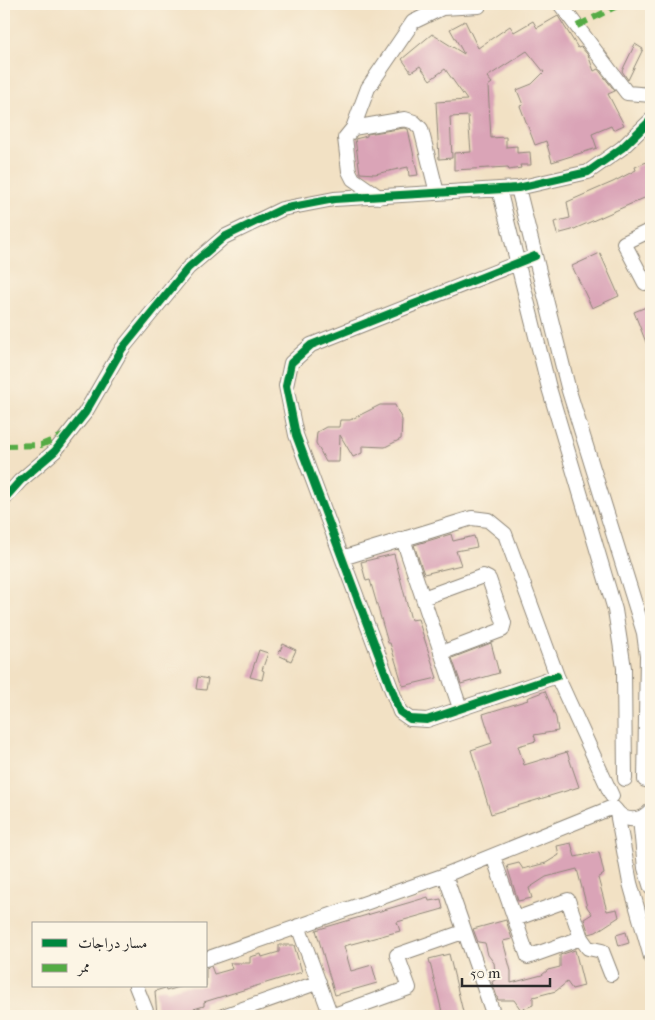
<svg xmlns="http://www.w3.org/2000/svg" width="655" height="1020" font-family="'IM FELL French Canon',Amiri,serif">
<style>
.building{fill:#daa4b7}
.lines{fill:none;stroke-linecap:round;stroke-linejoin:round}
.minor-casing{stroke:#8e8678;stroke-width:16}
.minor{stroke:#fff;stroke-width:14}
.quiet{stroke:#54ab44;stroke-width:6;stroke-dasharray:12 6;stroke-linecap:butt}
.cycleway-casing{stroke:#fcf5e5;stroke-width:11}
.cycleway{stroke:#00873e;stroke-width:8}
</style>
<rect width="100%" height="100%" fill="#fcf5e5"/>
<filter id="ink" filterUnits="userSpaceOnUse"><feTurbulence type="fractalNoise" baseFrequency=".02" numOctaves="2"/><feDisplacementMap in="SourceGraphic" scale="10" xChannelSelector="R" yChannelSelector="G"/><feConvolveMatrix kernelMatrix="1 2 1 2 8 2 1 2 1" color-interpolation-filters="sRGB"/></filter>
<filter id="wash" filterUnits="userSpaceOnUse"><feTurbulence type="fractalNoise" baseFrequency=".0096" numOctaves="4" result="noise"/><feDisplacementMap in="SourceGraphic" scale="20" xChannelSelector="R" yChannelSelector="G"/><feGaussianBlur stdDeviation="1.12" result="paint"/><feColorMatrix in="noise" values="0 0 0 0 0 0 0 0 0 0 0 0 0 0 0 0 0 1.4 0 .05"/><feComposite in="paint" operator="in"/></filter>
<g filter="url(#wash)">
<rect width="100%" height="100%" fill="#f2e1c4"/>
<g id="blocks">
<path class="building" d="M558 16 578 48 581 47 588 55 594 71 598 69 615 91 608 94 624 125 613 130 611 126 592 134 597 148 552 162 546 141 535 145 520 106 523 105 517 90 532 84 544 72 527 51 487 77 492 83 488 86 491 138 506 137V147L517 146V153L530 152 531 165H520L521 168 509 170 508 167 454 170V153L471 152 468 116 450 117 452 158 439 159 436 102 467 100 445 69 430 80 420 66 411 72 402 59 432 34 464 54 450 29 465 21 478 48 510 26 514 32 533 21 537 28Z
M635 44 643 49 628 80 622 71Z
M404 128 408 129 418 175 409 176 408 167 375 174 360 173 355 139 367 136V134Z
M651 160V195L572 230 557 234 554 222 570 218 567 202 613 182 636 170 635 167Z
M600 253 619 296 592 308 572 266Z
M651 305V355L634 312Z
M380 405H395L402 420 401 439 385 447 362 446V453L353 457 340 435 339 462H326L316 443 317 432 326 427H339L340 420H350Z
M451 534 453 541 474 536 477 547 456 551 461 565 424 574 414 545Z
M394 554 411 620 418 619 437 678 403 686 390 643H388L370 580 366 581 361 562Z
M491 643 499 673 461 684 452 658Z
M283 644 296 650 291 661 278 655Z
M259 650 268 653 262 670 264 671 262 680 250 677Z
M198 677 208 679 206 690 196 689Z
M545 691 556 718 558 731 534 735 536 741 518 746 524 765 567 752 579 787 491 814 471 750 492 743 483 714 528 700 527 698Z
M571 843 575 857 599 852 604 874 598 878 607 911 617 909 619 917 596 932 589 934 584 919 592 914 587 907 577 869 546 877 529 888 532 898 518 901 507 866 519 863 523 869 546 863 559 855 557 846Z
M428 897 429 901 441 899 443 909 397 922 400 931 344 946 351 971 372 965 377 983 335 995 316 930Z
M506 920 512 939 503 941 511 971V983L542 975 548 970 560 967V955L575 950 584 986 572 989 567 982 556 991 533 997V1005L521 1010 514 1000H498L492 982 496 979 494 963 488 955 485 943 478 942 473 929Z
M626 932 629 943 619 946 616 935Z
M279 945H294L302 972 204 1002V1006L180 1013 157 1016 155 991 165 988 166 991 183 986H206V968L211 966 214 974 232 969 230 963H250V957L261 954 262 957 279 952Z
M449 954 464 1016H443L429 959Z"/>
</g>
</g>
<g filter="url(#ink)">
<use href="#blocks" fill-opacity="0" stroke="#8e8678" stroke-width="1"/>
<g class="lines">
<defs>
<path id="minor" d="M560 4 627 93 651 95
M353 128 368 88 413 22 442 8 479 6
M518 188 569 391 644 633 647 656 645 780
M499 189 549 388 615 610 624 668 625 779
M379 197 353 179 349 171 345 138 353 128 405 119 414 122 421 129 437 193
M651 230 624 243 645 283 651 280
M535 256 311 345 291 363 286 386 296 435 400 712 410 719 427 720 557 676
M4 499 20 481 55 451 85 413 122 349 188 268 224 237 282 209 334 199 518 188 588 172 622 148 651 120
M403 539 460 708
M342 558 472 518 488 520 505 534 557 676 612 796
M423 598 483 576 489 579 504 623 502 630 441 653
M615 809C624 823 641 822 651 810
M617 813 630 883 651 957
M640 819 645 868 651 888
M493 856 528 957 581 938 568 900 515 919
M445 875 494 1016
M298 926 331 1016
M581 938 588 948 602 951 611 974
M206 959 445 875 613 807
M136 986 148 1016
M223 1016 319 982
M331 1016 409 988 397 955 463 932"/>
</defs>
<use href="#minor" class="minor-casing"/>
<use href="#minor" class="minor"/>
<path class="quiet" d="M577 26 621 4
M4 446 41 445 65 435"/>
<defs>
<path id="cycleway" d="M535 256 311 345 291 363 286 386 296 435 400 712 410 719 427 720 557 676
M4 499 20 481 55 451 85 413 122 349 188 268 224 237 282 209 334 199 518 188 588 172 622 148 651 120"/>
</defs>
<use href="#cycleway" class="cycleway-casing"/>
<use href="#cycleway" class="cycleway"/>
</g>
</g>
<rect width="655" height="1020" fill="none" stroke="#fcf5e5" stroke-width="20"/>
<rect x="32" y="922" width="175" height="65" fill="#fcf5e5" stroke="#a8a49b"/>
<rect x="42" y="939" width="25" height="8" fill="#00873e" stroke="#a8a49b"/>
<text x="78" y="948" font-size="15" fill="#2b2b2b">مسار دراجات</text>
<rect x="42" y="964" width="25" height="8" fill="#54ab44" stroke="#a8a49b"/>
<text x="78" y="972" font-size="15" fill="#2b2b2b">ممر</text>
<path d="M462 978v8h88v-8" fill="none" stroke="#2b2b2b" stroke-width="2.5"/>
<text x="470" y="978" font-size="15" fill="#2b2b2b" stroke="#fcf5e5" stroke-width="4" paint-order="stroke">50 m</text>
</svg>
